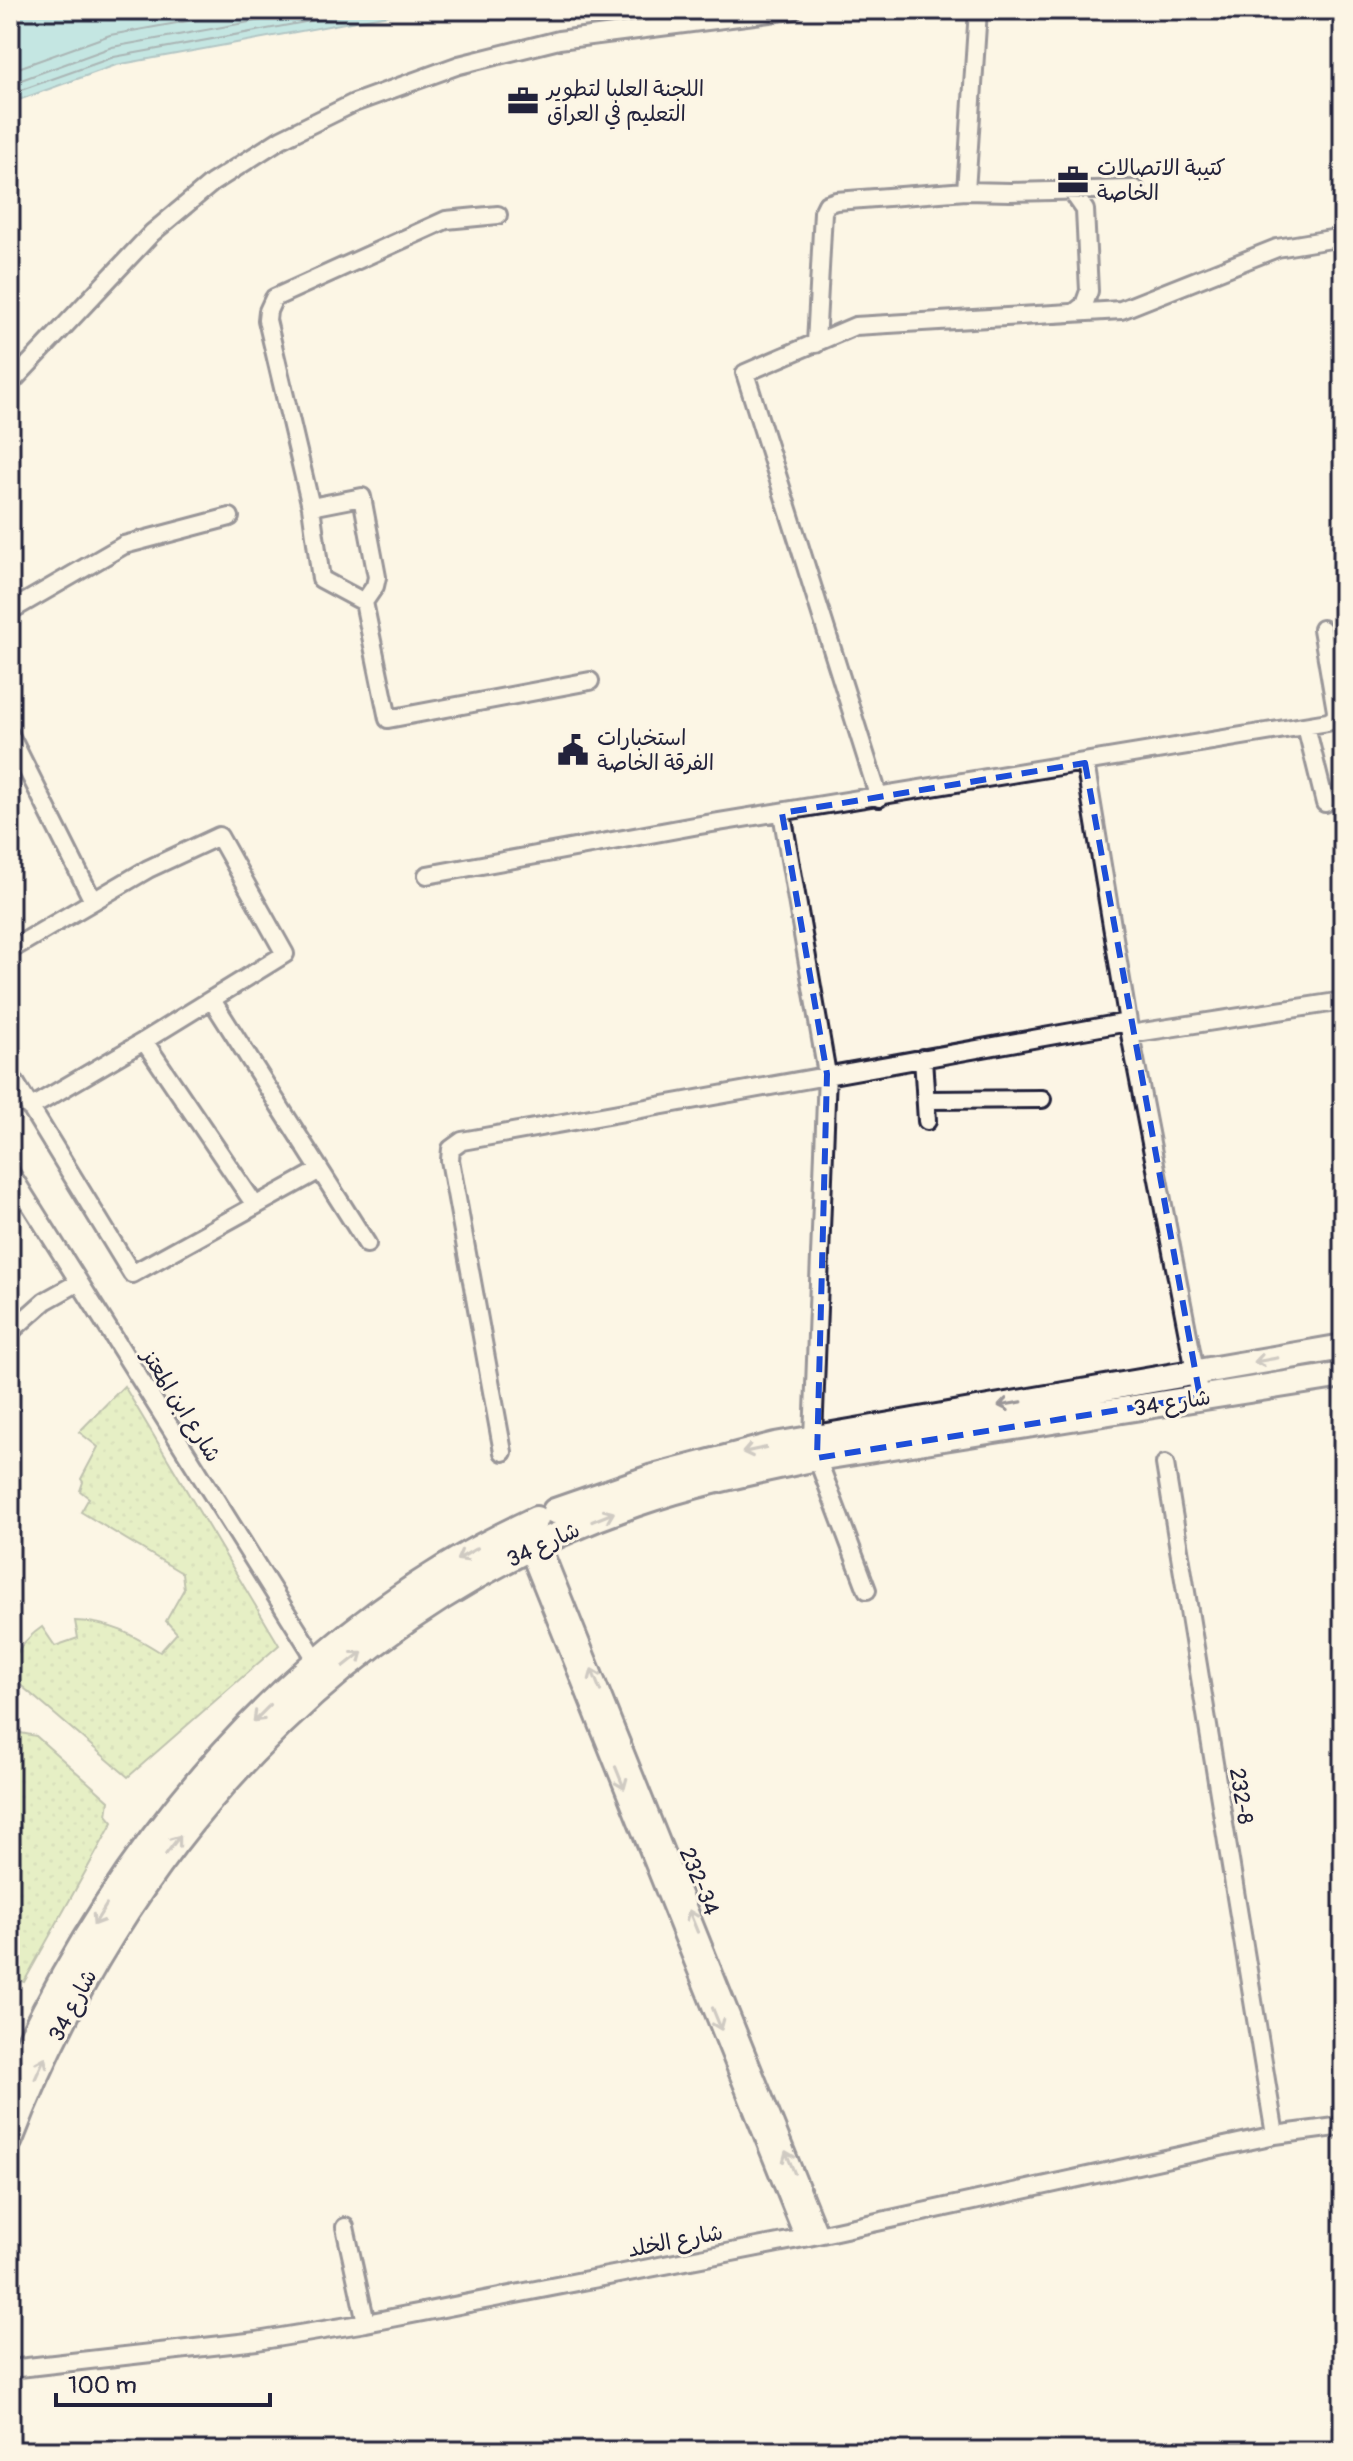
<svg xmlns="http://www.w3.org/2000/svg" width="1353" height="2461" font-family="Pangolin,'Playpen Sans Arabic',sans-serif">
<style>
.grass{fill:url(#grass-dots);stroke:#77846c;stroke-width:2}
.water{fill:#82d3dd;stroke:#5c8c9c;stroke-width:2}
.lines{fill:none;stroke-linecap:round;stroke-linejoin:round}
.shore{stroke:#48697c;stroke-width:2}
.minor-casing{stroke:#22223b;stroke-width:22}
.secondary-casing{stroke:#22223b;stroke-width:30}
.minor{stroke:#fcf5e5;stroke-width:16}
.secondary{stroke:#fcf5e5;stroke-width:24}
.oneway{stroke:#9a9698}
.marked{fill:none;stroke:#1d4ed8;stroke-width:6;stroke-dasharray:16 10;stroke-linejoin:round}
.labels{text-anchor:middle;stroke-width:6;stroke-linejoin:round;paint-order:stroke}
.poi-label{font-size:22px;fill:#22223b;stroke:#fcf5e5;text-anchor:start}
.street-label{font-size:22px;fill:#22223b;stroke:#fcf5e5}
</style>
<defs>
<pattern id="grass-dots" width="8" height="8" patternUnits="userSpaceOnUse" patternTransform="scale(2)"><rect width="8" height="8" fill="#cce79e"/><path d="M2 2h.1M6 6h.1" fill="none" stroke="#afc689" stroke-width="1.8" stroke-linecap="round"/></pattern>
</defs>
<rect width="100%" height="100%" fill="#fcf5e5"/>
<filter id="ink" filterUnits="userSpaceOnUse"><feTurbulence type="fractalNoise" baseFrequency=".0125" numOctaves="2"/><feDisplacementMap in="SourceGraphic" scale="16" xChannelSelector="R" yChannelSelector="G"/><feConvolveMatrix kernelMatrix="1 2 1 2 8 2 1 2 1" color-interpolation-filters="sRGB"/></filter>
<g filter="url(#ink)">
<path class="grass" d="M124 1386 279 1645 128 1777 10 1676C10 1656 26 1638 42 1627L55 1646 78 1638 75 1621C111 1622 131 1634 160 1652L177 1633 166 1621 184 1589 182 1573 81 1512 89 1498 80 1491 83 1482 81 1479 98 1447 79 1432Z
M10 1731 36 1736 109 1801 107 1815 113 1822 24 1982 10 1976Z"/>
<path class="water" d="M10 10H416L116 65 10 103Z"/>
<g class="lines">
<path class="shore" d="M10 71 110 35 249 10
M10 84 112 47 316 10
M10 94 114 57 371 10"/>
<defs>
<path id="minor" d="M1071 190 1085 210 1089 291 1084 305 1074 313
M966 191 978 10
M816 344 823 212 827 204 836 201 966 191 1010 192 1135 189
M10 384 152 233 212 183 281 139 354 103 459 65 559 40 793 10
M311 507 362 497 377 577 375 586 364 602 388 719 590 681
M364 602 321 579 311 507 267 320 268 311 274 298 446 220 498 215
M10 611 124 545 230 517
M1306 726 1325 803
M10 735 93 901
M1085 763 1130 1034 1200 1397
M879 798 745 373 855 326 1121 310 1277 248 1343 237
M782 813 827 1074 813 1438 817 1458 867 1590
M427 875 694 826 1328 722 1335 718 1336 711 1322 629
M10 950 148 869 219 836 285 954 144 1041 30 1108
M212 1000 367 1244
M1130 1034 1343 1001
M144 1041 255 1205
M923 1058 927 1121
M10 1074 132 1274 320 1170
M926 1100 1042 1099
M10 1172 317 1661
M10 1332 45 1301 79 1282
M503 1452 450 1160 451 1149 462 1141 1128 1022
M1165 1464 1275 2135
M541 1544 819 2234
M528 1550 804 2238
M345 2227 366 2323
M10 2369 257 2341 366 2323 804 2238 1275 2135 1343 2126"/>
<path id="secondary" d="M555 1511 653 1477 775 1445 1343 1347
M10 2082C118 1844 295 1630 536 1519
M10 2140C121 1851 338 1608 635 1504 695 1483 755 1471 817 1458L1343 1375"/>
</defs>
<use href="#minor" class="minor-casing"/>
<use href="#secondary" class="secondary-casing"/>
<use href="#minor" class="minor"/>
<use href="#secondary" class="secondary"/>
</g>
<defs><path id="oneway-shaft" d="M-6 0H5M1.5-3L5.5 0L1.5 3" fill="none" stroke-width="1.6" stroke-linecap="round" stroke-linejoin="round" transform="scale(2)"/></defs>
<g class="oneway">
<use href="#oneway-shaft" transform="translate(1266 1360) rotate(170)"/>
<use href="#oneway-shaft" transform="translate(1010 1404) rotate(170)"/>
<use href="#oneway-shaft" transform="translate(754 1450) rotate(168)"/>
<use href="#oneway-shaft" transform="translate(603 1517) rotate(-22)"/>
<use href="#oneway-shaft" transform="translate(467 1554) rotate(150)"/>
<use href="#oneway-shaft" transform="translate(353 1659) rotate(-38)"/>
<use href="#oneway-shaft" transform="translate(596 1680) rotate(-112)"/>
<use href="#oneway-shaft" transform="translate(262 1713) rotate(135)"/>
<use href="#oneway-shaft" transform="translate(620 1778) rotate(68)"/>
<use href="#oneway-shaft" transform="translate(173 1845) rotate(-53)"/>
<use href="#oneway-shaft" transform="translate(100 1915) rotate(122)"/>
<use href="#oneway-shaft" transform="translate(693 1921) rotate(-112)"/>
<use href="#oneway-shaft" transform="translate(717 2019) rotate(68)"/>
<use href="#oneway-shaft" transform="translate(40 2068) rotate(-66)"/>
<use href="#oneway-shaft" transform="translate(790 2162) rotate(-112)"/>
</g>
</g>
<path d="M0 0H1353V2461H0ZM1085 763 1200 1397 817 1458 827 1074 782 813Z" fill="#fcf5e5" fill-opacity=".55" fill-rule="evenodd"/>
<path class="marked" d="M1085 763 1200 1397 817 1458 827 1074 782 813Z"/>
<defs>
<symbol id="office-bare" viewBox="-9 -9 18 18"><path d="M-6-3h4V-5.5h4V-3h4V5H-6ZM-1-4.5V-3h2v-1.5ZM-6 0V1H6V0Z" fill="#22223b" stroke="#fcf5e5" stroke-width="2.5" paint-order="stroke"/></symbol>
<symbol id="civic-bare" viewBox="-9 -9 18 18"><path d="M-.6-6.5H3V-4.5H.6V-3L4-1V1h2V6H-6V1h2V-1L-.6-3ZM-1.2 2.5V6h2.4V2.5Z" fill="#22223b" stroke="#fcf5e5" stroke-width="2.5" paint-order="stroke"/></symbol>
</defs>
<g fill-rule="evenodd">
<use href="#office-bare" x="501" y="79" width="44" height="44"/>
<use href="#office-bare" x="1051" y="158" width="44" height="44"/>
<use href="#civic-bare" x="551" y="728" width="44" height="44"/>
</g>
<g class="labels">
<g class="poi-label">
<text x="547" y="96">اللجنة العليا لتطوير<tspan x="547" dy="25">التعليم في العراق</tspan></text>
<text x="1097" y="175">كتيبة الاتصالات<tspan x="1097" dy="25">الخاصة</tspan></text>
<text x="597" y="745">استخبارات<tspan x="597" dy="25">الفرقة الخاصة</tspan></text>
</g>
<g class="street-label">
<text transform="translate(1172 1402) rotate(-9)" y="8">شارع 34</text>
<text transform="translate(182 1405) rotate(58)" y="8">شارع ابن المعتز</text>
<text transform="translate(543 1544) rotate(-25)" y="8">شارع 34</text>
<text transform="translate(1242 1796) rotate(81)" y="8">232-8</text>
<text transform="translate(700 1881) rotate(68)" y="8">232-34</text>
<text transform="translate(72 2005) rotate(-62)" y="8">شارع 34</text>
<text transform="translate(675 2240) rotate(-11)" y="8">شارع الخلد</text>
</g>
</g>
<rect width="1353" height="2461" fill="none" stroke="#fcf5e5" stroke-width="40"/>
<rect x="20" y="20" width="1313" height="2421" fill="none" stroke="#22223b" stroke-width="3" filter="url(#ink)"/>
<path d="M56 2393v12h214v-12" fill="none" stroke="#22223b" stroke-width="4"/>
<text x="68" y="2393" font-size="24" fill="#22223b" stroke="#fcf5e5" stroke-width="6" paint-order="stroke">100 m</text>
</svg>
